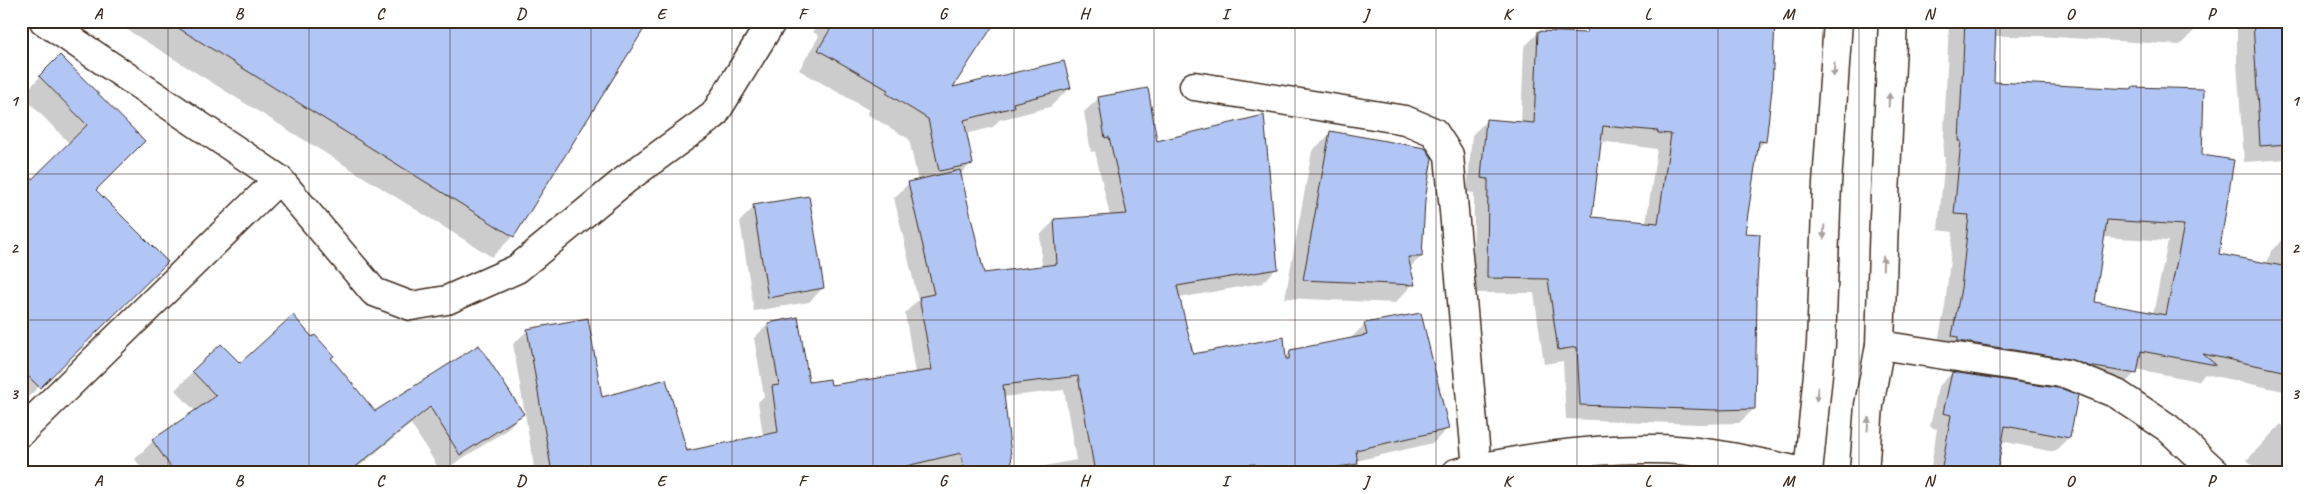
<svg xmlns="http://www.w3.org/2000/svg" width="2309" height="494" font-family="Caveat,sans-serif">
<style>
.shadow{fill:#0003;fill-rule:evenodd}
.building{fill:#b2c6f5;stroke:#3b2a1e;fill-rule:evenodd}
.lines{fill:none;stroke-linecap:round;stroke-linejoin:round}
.minor-casing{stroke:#3b2a1e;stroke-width:31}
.primary-casing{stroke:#3b2a1e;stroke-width:31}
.minor{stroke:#fff;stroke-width:28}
.primary{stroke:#fff;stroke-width:28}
.oneway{fill:#a79f9a}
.grid{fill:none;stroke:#3b2a1e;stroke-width:1;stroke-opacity:0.55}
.neatline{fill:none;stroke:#3b2a1e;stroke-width:2}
.grid-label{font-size:16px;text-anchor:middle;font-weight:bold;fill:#3b2a1e}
</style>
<rect width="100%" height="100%" fill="#fff"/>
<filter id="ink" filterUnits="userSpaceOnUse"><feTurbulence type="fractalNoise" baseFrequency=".02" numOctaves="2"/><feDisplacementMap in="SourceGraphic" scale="10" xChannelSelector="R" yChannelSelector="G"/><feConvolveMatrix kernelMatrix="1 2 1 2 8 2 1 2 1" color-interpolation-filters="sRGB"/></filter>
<g filter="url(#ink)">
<path class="shadow" d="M113 21H648L513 236 492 257Z
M820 21H995L950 89 1070 88 1050 107 999 120 993 127 965 134 971 163 960 175 983 274 1042 267 1040 235 1055 220 1110 216 1095 151 1091 152 1084 112 1099 98 1156 143 1276 269 1262 283 1179 298 1192 355 1285 358 1291 351 1350 339 1365 324 1448 428 1433 443 1356 461 1357 464 1348 473H535L513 344 528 330 601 399 685 449H691V451L763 436 758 402 764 396 754 338 768 324 808 383 830 386 915 373 905 313 918 300 894 198 909 183 918 181 909 139 867 114 869 110 799 70 819 36 813 32ZM1064 390 1076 460 1012 472 1003 397Z
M1632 21H1779V25L1773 31 1765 141 1756 150 1743 234 1754 300V409L1739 423 1700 424 1566 419 1563 361 1544 364 1534 293H1473L1474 193 1467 192 1472 135 1487 120 1521 123 1524 47 1539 32 1631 35ZM1600 141 1657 149 1646 223 1590 218Z
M1949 21H2197L2196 29 2180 45 2039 36H1994L1993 83 2201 156 2218 255 2267 264 2271 251 2288 234V392L2205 374 2198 381 2136 369 2135 373 2119 390 1936 353 1945 306 1953 232 1938 230 1945 157H1943ZM2103 237 2168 241 2153 314 2094 303Z
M2237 21H2288V159L2244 162 2237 63Z
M60 57 143 141 94 190 166 262 21 404V192L70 144 22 95Z
M1331 133 1424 200 1421 257 1409 268 1413 284 1395 303 1285 298 1312 151Z
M754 207 823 288 809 302 754 311 740 221Z
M479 347 522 414 504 432 441 472 411 424 351 473H145L135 459 153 441 195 411 175 390 193 372 240 365 330 358 374 413Z
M1952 373 2077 396 2068 438 2054 452 2001 441 1995 473H1930L1937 429 1930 427 1938 387Z
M2281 424 2288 430V473H2261L2247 460Z"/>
<path class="building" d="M167 21H649L514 237Z
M835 21H996L953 87 1064 61 1071 88 1013 103 1014 107 964 120 973 164 939 171 928 119 886 93 888 90 818 50Z
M1588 21H1775L1772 89 1766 142 1759 141 1745 233 1760 234 1756 299H1757L1755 409 1716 410 1580 405 1577 347 1558 350 1548 279 1487 278 1488 179 1481 178 1486 119 1534 123 1538 31 1587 33ZM1603 126 1658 131V133L1671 134 1658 223 1592 217Z
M1965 21H1996L1994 82 2132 89V87L2204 89 2202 155 2234 160 2219 254 2288 267V372L2203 354 2216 365 2141 351 2137 374 2088 366 2069 359 1958 341V337L1952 336 1961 288 1969 215 1954 214 1961 141H1959ZM2107 220 2184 225 2166 315 2095 302Z
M2253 21H2288V144L2260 146Z
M60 55 145 141 96 190 168 262 40 388 21 369V190L87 125 39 76Z
M1148 88 1157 141 1264 115 1278 269 1177 286 1193 354 1284 337 1286 359H1289L1290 350 1367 335 1364 323 1421 313 1449 429 1356 450 1358 464 1300 473H1257L1255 464 1139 473H1095L1078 376 1003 385 1013 473H964L961 453 898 468 899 473H615L614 466 576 473H552L527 329 588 318 602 397 666 379 687 451 778 432 772 386 779 385 768 323 798 317 809 382 830 379 831 385 932 370 919 297 934 294 908 182 960 170 984 273 1057 264 1054 219 1127 214 1109 137 1105 138 1098 97Z
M1330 131 1425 148 1432 158 1425 200 1422 257H1408L1415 285 1303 280Z
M809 196 824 288 768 298 753 205Z
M293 315 312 337 315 335 334 356 331 358 375 411 479 345 524 414 460 455 430 407 348 473H175L152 440 216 396 192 371 221 344 240 363Z
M1952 372 2063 389 2078 395 2070 438 2005 426 1997 473H1941L1951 415 1943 413Z"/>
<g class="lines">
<defs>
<path id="minor" d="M44 21 279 179 374 292 411 306 447 300 517 269 625 180 714 115 772 21
M1194 86 1405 120 1434 132 1449 155 1477 468
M1880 345 2067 374 2117 394 2168 428 2216 473
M21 432 279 179
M1456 473C1518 459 1583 449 1646 449 1701 448 1755 462 1808 473"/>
<path id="primary" d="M1808 473 1821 344 1827 183 1838 21
M1864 473 1869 405 1880 345 1884 218 1893 21"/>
</defs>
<use href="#minor" class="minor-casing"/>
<use href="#primary" class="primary-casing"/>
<use href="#minor" class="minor"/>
<use href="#primary" class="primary"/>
</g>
<defs><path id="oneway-solid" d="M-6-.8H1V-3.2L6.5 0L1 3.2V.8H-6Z" transform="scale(1.25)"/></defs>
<g class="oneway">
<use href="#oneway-solid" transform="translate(1834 70) rotate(94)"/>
<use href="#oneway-solid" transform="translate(1889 100) rotate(-87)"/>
<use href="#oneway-solid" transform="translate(1824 232) rotate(93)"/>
<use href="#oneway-solid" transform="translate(1883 263) rotate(-88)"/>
<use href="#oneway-solid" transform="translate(1817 394) rotate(96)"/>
<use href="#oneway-solid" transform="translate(1868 424) rotate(-86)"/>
</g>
</g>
<path class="grid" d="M168 21V473M309 21V473M450 21V473M591 21V473M732 21V473M873 21V473M1014 21V473M1154 21V473M1295 21V473M1436 21V473M1577 21V473M1718 21V473M1859 21V473M2000 21V473M2141 21V473M21 174H2288M21 320H2288"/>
<rect width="2309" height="494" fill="none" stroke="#fff" stroke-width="55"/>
<rect x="28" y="28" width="2254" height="438" class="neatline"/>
<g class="grid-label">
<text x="98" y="19">A</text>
<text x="239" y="19">B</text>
<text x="380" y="19">C</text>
<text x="521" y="19">D</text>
<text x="661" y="19">E</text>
<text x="802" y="19">F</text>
<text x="943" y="19">G</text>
<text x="1084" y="19">H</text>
<text x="1225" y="19">I</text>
<text x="1366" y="19">J</text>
<text x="1507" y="19">K</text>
<text x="1648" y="19">L</text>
<text x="1788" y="19">M</text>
<text x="1929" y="19">N</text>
<text x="2070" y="19">O</text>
<text x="2211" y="19">P</text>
<text x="14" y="106">1</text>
<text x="2295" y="106">1</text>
<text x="14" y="253">2</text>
<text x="2295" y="253">2</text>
<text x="14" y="399">3</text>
<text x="2295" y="399">3</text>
<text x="98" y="486">A</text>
<text x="239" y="486">B</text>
<text x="380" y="486">C</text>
<text x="521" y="486">D</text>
<text x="661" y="486">E</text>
<text x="802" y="486">F</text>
<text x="943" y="486">G</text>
<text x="1084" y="486">H</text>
<text x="1225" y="486">I</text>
<text x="1366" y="486">J</text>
<text x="1507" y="486">K</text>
<text x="1648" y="486">L</text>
<text x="1788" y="486">M</text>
<text x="1929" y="486">N</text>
<text x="2070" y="486">O</text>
<text x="2211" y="486">P</text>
</g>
</svg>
